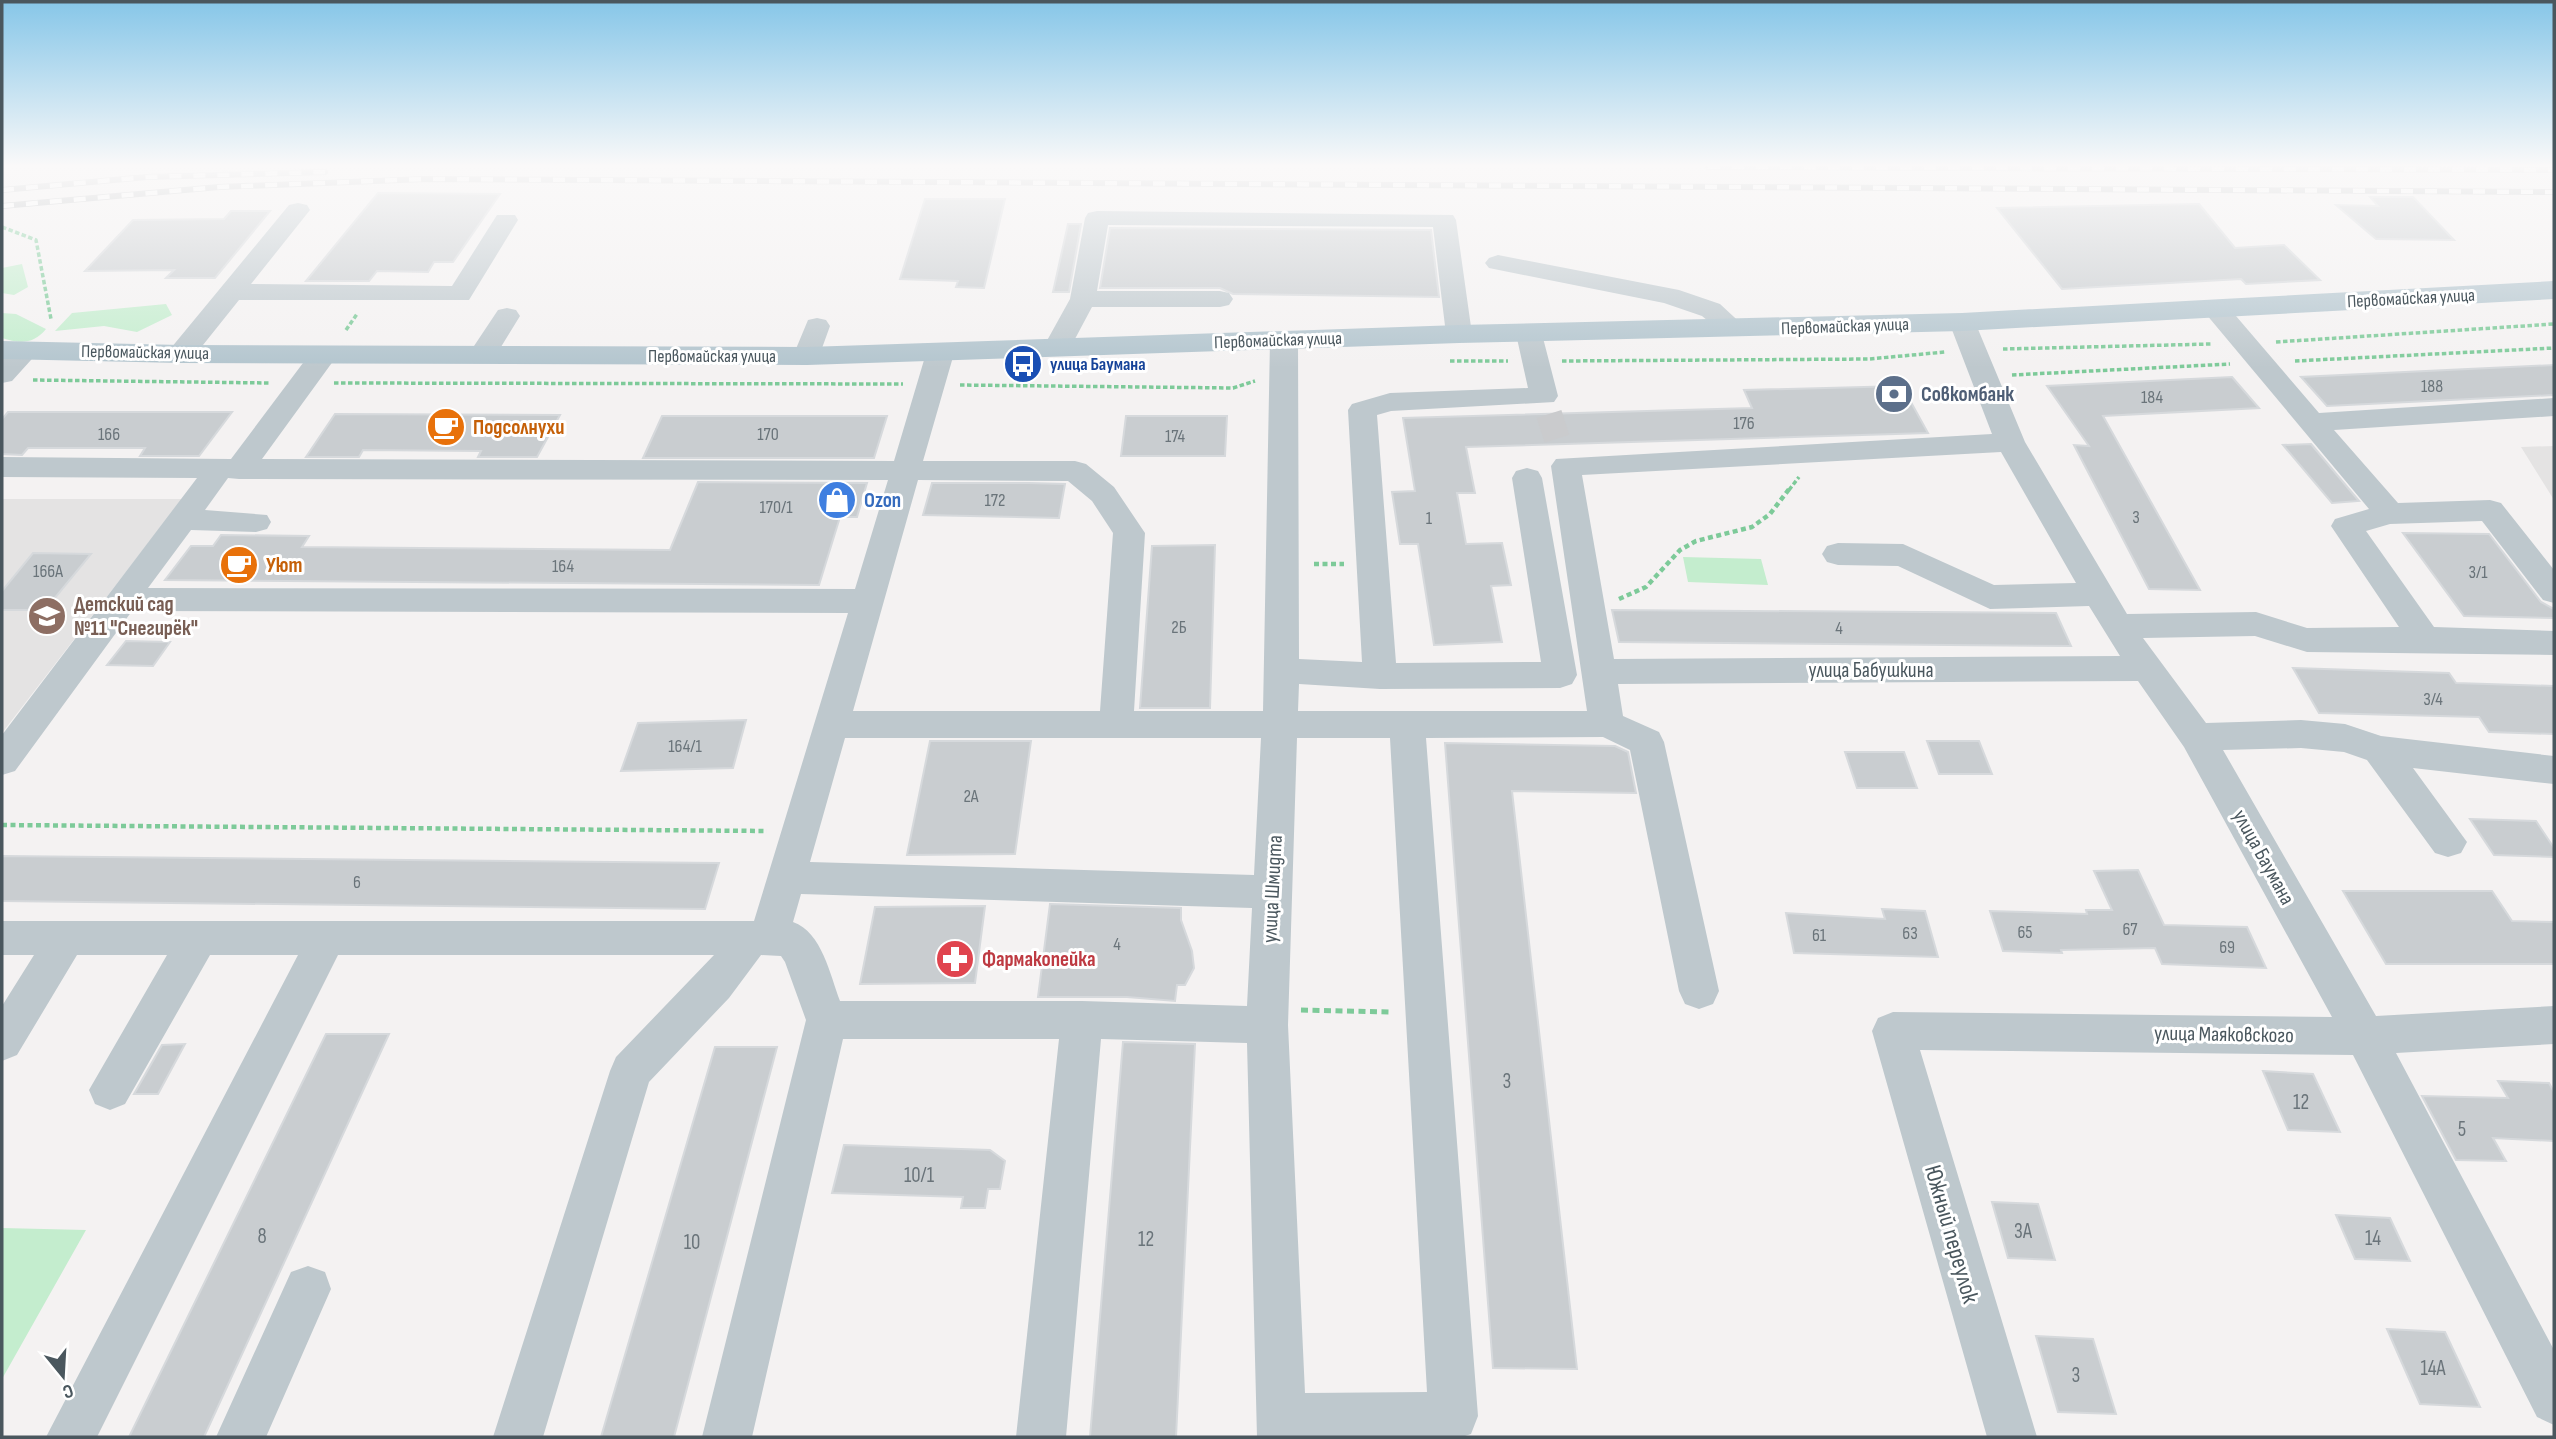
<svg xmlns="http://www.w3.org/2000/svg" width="2556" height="1439" font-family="'Sofia Sans Condensed',sans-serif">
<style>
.education{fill:#e4e3e3}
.green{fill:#c4edce}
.building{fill:#c9cdd0;stroke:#d6d9dc;stroke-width:2}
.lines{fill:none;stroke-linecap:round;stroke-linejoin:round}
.minor-tunnel{stroke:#cacbcd;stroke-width:26;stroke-dasharray:26 13;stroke-linecap:butt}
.path-far2{stroke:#7dca99;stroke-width:3.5;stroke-dasharray:4.5 2.5;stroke-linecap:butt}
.path-far1{stroke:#7dca99;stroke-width:4.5;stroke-dasharray:5 3.5;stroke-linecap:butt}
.path{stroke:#7dca99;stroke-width:5;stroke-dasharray:7 4.5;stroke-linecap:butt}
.minor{fill:#bec8cd;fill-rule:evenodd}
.major{fill:#b3c5ce;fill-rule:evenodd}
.rail-casing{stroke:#b4b8bb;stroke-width:6}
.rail{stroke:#fff;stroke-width:4.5;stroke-dasharray:12;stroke-linecap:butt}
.labels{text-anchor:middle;stroke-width:6;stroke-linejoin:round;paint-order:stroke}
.far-street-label{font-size:18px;fill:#4a575e;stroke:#fff}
.far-transit-label{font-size:18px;font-weight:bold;fill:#164399;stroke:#fff;text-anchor:start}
.number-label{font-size:18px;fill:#6a747a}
.service-label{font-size:21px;font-weight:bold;fill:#4e5e75;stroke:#fff;text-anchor:start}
.food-label{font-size:21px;font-weight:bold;fill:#c56008;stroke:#fff;text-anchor:start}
.shop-label{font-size:21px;font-weight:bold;fill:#366cbe;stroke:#fff;text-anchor:start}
.education-label{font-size:21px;font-weight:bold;fill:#785e54;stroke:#fff;text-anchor:start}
.street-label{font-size:21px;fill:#4a575e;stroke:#fff}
.health-label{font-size:21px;font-weight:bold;fill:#be3a42;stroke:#fff;text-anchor:start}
.near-number-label{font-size:21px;fill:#6a747a}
.near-street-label{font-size:24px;fill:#4a575e;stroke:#fff}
</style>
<rect width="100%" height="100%" fill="#f4f2f2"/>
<path class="education" d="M2554 446V500L2521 447Z
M2 499H182L2 733Z"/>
<path class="green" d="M22 264 28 287 14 295 2 293V268Z
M166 304 172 315 137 332 104 326 55 331 72 313Z
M2 313 16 314 46 329C34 344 20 344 2 338Z
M1683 557 1761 559 1768 585 1688 582Z
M2 1228 86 1230 2 1379Z"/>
<path class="building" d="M378 193 500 194 453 262H434L428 272 377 271 369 281H306Z
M2370 197H2413L2454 240 2376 239 2336 205 2378 206Z
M925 199H1005L984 288 956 287 958 281 900 279Z
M2199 204 2235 248 2284 245 2320 280 2246 284 2241 279 2062 289 1997 208Z
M231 211H270L215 278H166L174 270 85 271 133 220 224 219Z
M1068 224H1081L1069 292H1053Z
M1110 228 1431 230 1439 297 1233 294 1220 288H1100Z
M2554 365V395L2327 406 2301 377Z
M2232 377 2259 408 2103 416 2200 590 2149 589 2074 445 2089 446 2047 386Z
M1902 386 1928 433 1466 447 1475 493H1457L1466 544 1502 543 1511 585 1491 586 1502 642 1434 645 1418 544H1400L1392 492 1415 491 1403 418 1752 408 1744 390Z
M8 412H232L199 456H140L145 448H28L22 455 2 454V419Z
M335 414 560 415 537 457H478L481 451 363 450 359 457H306Z
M662 416H887L874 458H643Z
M1126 416H1227L1225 456H1121Z
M2311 444 2359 501 2332 503 2283 445Z
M698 482 867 483 857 517H840L819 585 165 580 191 546H213L221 535 309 536 302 547 670 550Z
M932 483H1029L1065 484 1059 518 923 515Z
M2403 533 2489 534 2541 602 2554 609V618L2464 616Z
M1215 545 1210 708H1140L1152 546Z
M33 553 91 554 45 610H2V591Z
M1612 610 2056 613 2071 646 1619 642Z
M126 641 170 642 153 666 107 665Z
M2293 668 2449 673 2456 683 2554 686V734L2489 732 2479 717 2319 713Z
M746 720 733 768 621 771 638 723Z
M930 741H1031L1015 854 907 855Z
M1927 741H1979L1992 774H1939Z
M1445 743 1615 746 1628 752 1636 793 1512 791 1577 1369 1493 1368Z
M1845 752H1904L1917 788H1857Z
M2470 819 2536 821 2554 848V857L2494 855Z
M2 856 719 863 705 909 2 901Z
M2138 870 2164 925 2247 927 2266 968 2162 964 2155 948 2061 950 2062 953 2003 951 1990 911 2087 914 2086 910H2112L2094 871Z
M2343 891H2492L2512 921 2554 922V964H2386Z
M1050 904 1181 908V920L1192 951 1194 968 1185 985H1177L1175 1001 1127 997H1038Z
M985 906 975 983 860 984 875 907Z
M1882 909 1925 911 1938 957 1794 953 1786 913 1885 919Z
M326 1034H389L204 1437H129Z
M1123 1042 1195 1044 1176 1437H1090Z
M185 1044 158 1094H134L162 1045Z
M715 1047H777L674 1437H601Z
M2263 1071 2313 1074 2340 1132 2288 1130Z
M2498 1081 2549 1083 2554 1092V1141L2493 1138 2506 1161 2456 1160 2422 1096 2508 1098Z
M844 1145 990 1150 1005 1161 1000 1189H988L985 1208H961L963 1197 832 1193Z
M1992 1202 2038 1204 2055 1260 2008 1258Z
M2336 1215 2390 1218 2410 1261 2355 1259Z
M2387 1329 2445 1332 2480 1407 2420 1404Z
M2036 1336 2093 1339 2116 1414 2058 1412Z"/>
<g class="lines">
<path class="minor-tunnel" d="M1549 414 1559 445"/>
<path class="path-far2" d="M2 227 36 240 51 319
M346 330 357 314
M2276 342 2554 324
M2003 349 2211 344
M1450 361H1508
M1562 361 1869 359 1945 352
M2295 361 2554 348
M2012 375 2230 364
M33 380 269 383
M334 383 903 384
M960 385 1233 388 1255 381
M1789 490 1799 477"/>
<path class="path-far1" d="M1314 564H1344
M1619 599 1646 587 1680 550 1696 541 1752 527 1770 514 1790 488
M2 825 767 831"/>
<path class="path" d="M1301 1010 1390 1012"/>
<path class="minor" d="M298 203 307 205 310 210 251 284 452 286 497 215H515L518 220 469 300H239L191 360H171L167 354 171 348 289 205Z
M1097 211 1453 215 1456 220 1472 334 1469 340H1449L1446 334 1433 227 1108 225 1097 291H1220L1229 293 1233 299 1229 305 1220 307H1092L1068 352H1048L1044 346 1070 299 1085 218 1088 213Z
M1498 255 1679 290 1720 304 1747 329 1743 335H1725L1702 316 1664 303 1489 268 1485 263 1489 258Z
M2215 300 2224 302 2319 413 2554 398V416L2334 430 2398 503 2490 500 2501 503 2554 570V603L2543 600 2482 521 2390 524 2366 531 2434 627 2554 631V655L2307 652 2255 636 2143 638 2206 723 2301 720 2345 724 2381 736 2554 756V784L2413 768 2467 842 2461 853 2448 857 2435 853 2367 760 2344 752 2301 748 2223 750 2376 1016 2554 1006V1044L2396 1053 2554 1350V1425L2537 1417 2353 1055 1920 1050 2037 1437H1987L1872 1031 1878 1018 1893 1012 2332 1017 2184 747 2138 681 1618 684 1623 716 1659 732 1664 742 1719 991 1713 1004 1699 1009 1685 1004 1679 991 1630 750 1603 737 1426 738 1478 1416 1471 1434 1462 1437H1257L1247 1043 1101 1039 1066 1437H1016L1059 1039H843L752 1437H702L806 1020 785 962 781 956 761 955 729 998 649 1082 543 1437H493L610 1071 616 1057 714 955H338L97 1437H46L298 955H210L125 1104 110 1110 95 1104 89 1090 167 955H77L17 1055 2 1061V1006L34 955H2V921H754L848 613 132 611 15 771 2 775V735L197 478 2 477V457L231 459 315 347H335L339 353 262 459 894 461 927 350 931 344H951L955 350 923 461H1075L1086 464 1114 487 1145 533 1134 711H1263L1270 340 1274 334H1294L1298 340 1299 659 1362 662 1348 410 1352 404 1390 393 1528 388 1516 334 1519 328H1539L1542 334 1558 396 1554 402 1391 411 1377 415 1396 663 1541 662 1512 478 1516 471 1527 468 1538 471 1542 478 1577 675 1572 684 1560 688 1380 689 1299 684 1298 711H1587L1551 466 1556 459 1992 434 1949 322 1953 316H1971L1975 322 2025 442 2127 614 2256 612 2307 628 2399 627 2331 526 2335 519 2369 509 2206 314 2202 308 2206 302ZM2001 452 2076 583 1994 585 1903 544 1838 543 1827 546 1822 554 1827 562 1838 565 1898 566 1990 609 2089 606 2120 656 1614 659 1582 475ZM228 478 239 479 888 480 855 589 148 588 191 530 256 532 267 529 271 522 267 515 205 510ZM918 480 1068 481 1092 501 1113 533 1100 711H853ZM845 738H1261L1254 875 810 862ZM1297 738H1390L1427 1392 1305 1393 1288 1025ZM801 894 1252 908 1247 1006 1082 1001H840C830 975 822 932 793 922Z
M507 308 516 310 520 316 496 355 492 361H472L468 355 498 310Z
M817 318 826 320 830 326 817 362H797L793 356 808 320Z
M26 342 36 344 40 350 12 381 2 383V359L16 344Z
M308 1266 325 1272 331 1289 266 1437H216L291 1272Z"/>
<path class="major" d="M2554 281V299L1962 331 1459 343 807 365 181 363 2 359V341L181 345 807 347 1459 325 1962 313Z"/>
<defs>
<path id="rail" d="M1708 167 2554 170
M2 190 147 177 325 172
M2 206 219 187 425 179 2554 192"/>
</defs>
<use href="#rail" class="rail-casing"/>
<use href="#rail" class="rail"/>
</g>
<linearGradient id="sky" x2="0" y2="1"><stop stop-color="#86c6e8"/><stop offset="0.45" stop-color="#faf9f9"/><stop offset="1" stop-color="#faf9f9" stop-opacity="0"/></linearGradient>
<rect width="2556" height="368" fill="url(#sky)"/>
<defs>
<symbol id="bus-disc" viewBox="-11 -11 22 22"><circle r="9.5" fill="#1a4fb4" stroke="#fff"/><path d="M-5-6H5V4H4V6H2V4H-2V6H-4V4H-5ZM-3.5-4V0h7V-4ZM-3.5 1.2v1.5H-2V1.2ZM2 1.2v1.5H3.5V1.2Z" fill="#fff"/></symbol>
<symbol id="bank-disc" viewBox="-11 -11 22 22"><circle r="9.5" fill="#5c6f8a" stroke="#fff"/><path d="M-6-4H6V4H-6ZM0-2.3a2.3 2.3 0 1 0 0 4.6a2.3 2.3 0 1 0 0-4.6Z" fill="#fff"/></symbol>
<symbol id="cafe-disc" viewBox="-11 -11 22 22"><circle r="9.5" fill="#e8710a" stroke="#fff"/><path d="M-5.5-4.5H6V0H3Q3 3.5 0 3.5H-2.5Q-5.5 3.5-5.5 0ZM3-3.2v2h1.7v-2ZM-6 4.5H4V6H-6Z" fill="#fff"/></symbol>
<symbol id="shop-disc" viewBox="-11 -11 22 22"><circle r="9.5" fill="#3f7fe0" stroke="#fff"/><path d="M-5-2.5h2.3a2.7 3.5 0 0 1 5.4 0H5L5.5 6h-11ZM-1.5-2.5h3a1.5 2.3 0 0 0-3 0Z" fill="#fff"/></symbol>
<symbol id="school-disc" viewBox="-11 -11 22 22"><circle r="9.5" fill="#8d6e63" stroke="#fff"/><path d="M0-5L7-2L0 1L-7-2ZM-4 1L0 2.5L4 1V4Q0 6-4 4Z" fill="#fff"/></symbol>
<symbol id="pharmacy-disc" viewBox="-11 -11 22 22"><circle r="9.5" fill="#e0444e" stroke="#fff"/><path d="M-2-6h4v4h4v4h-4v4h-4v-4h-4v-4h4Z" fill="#fff"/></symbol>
</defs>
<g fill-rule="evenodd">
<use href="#bus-disc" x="1001" y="342" width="44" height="44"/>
<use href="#bank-disc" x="1872" y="372" width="44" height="44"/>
<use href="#cafe-disc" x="424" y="405" width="44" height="44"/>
<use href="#shop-disc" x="815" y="478" width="44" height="44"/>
<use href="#cafe-disc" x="217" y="543" width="44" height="44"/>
<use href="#school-disc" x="25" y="594" width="44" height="44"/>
<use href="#pharmacy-disc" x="933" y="937" width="44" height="44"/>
</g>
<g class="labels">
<g class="far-street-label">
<text transform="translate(2411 298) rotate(-3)" y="6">Первомайская улица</text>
<text transform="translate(1845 326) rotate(-2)" y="6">Первомайская улица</text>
<text transform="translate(1278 340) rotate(-2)" y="6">Первомайская улица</text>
<text transform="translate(145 352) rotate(1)" y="6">Первомайская улица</text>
<text x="712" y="362">Первомайская улица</text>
</g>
<g class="far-transit-label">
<text x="1050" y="370">улица Баумана</text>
</g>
<g class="number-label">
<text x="2432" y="392">188</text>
<text x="2152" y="403">184</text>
<text x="1744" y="429">176</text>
<text x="109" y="440">166</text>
<text x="768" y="440">170</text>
<text x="1175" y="442">174</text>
<text x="995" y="506">172</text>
<text x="776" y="513">170/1</text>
<text x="2136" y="523">3</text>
<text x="1429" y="524">1</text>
<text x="563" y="572">164</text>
<text x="48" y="577">166А</text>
<text x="2478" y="578">3/1</text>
<text x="1179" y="633">2Б</text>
<text x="1839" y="634">4</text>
<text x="2433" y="705">3/4</text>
<text x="685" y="752">164/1</text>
<text x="971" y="802">2А</text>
<text x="357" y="888">6</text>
<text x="2130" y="935">67</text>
<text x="2025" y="938">65</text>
<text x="1910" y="939">63</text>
<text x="1819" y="941">61</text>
<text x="1117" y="950">4</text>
<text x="2227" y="953">69</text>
</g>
<g class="service-label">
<text x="1921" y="401">Совкомбанк</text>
</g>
<g class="food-label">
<text x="473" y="434">Подсолнухи</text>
<text x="266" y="572">Уют</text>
</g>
<g class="shop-label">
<text x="864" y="507">Ozon</text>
</g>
<g class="education-label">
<text x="74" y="611">Детский сад<tspan x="74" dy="24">№11 "Снегирёк"</tspan></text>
</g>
<g class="street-label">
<text x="1871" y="677">улица Бабушкина</text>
<text transform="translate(2264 857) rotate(61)" y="7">улица Баумана</text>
<text transform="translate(1272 889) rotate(-87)" y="7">улица Шмидта</text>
<text transform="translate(2224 1034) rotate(1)" y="7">улица Маяковского</text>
</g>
<g class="health-label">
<text x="982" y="966">Фармакопейка</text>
</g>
<g class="near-number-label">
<text x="1507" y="1088">3</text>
<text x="2301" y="1109">12</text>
<text x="2462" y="1136">5</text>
<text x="919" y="1182">10/1</text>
<text x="2023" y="1238">3А</text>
<text x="262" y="1243">8</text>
<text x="2373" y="1245">14</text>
<text x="1146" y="1246">12</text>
<text x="692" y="1249">10</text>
<text x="2433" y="1375">14А</text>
<text x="2076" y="1382">3</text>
</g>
<g class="near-street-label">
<text transform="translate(1952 1234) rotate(74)" y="8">Южный переулок</text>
</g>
</g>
<rect width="2556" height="1439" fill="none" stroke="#4a575e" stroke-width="7"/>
<g transform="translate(63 1376) rotate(162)" stroke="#ffffff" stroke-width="5" paint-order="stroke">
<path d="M0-5L12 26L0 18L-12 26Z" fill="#4a575e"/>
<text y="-10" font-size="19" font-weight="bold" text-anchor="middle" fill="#4a575e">С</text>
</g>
</svg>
